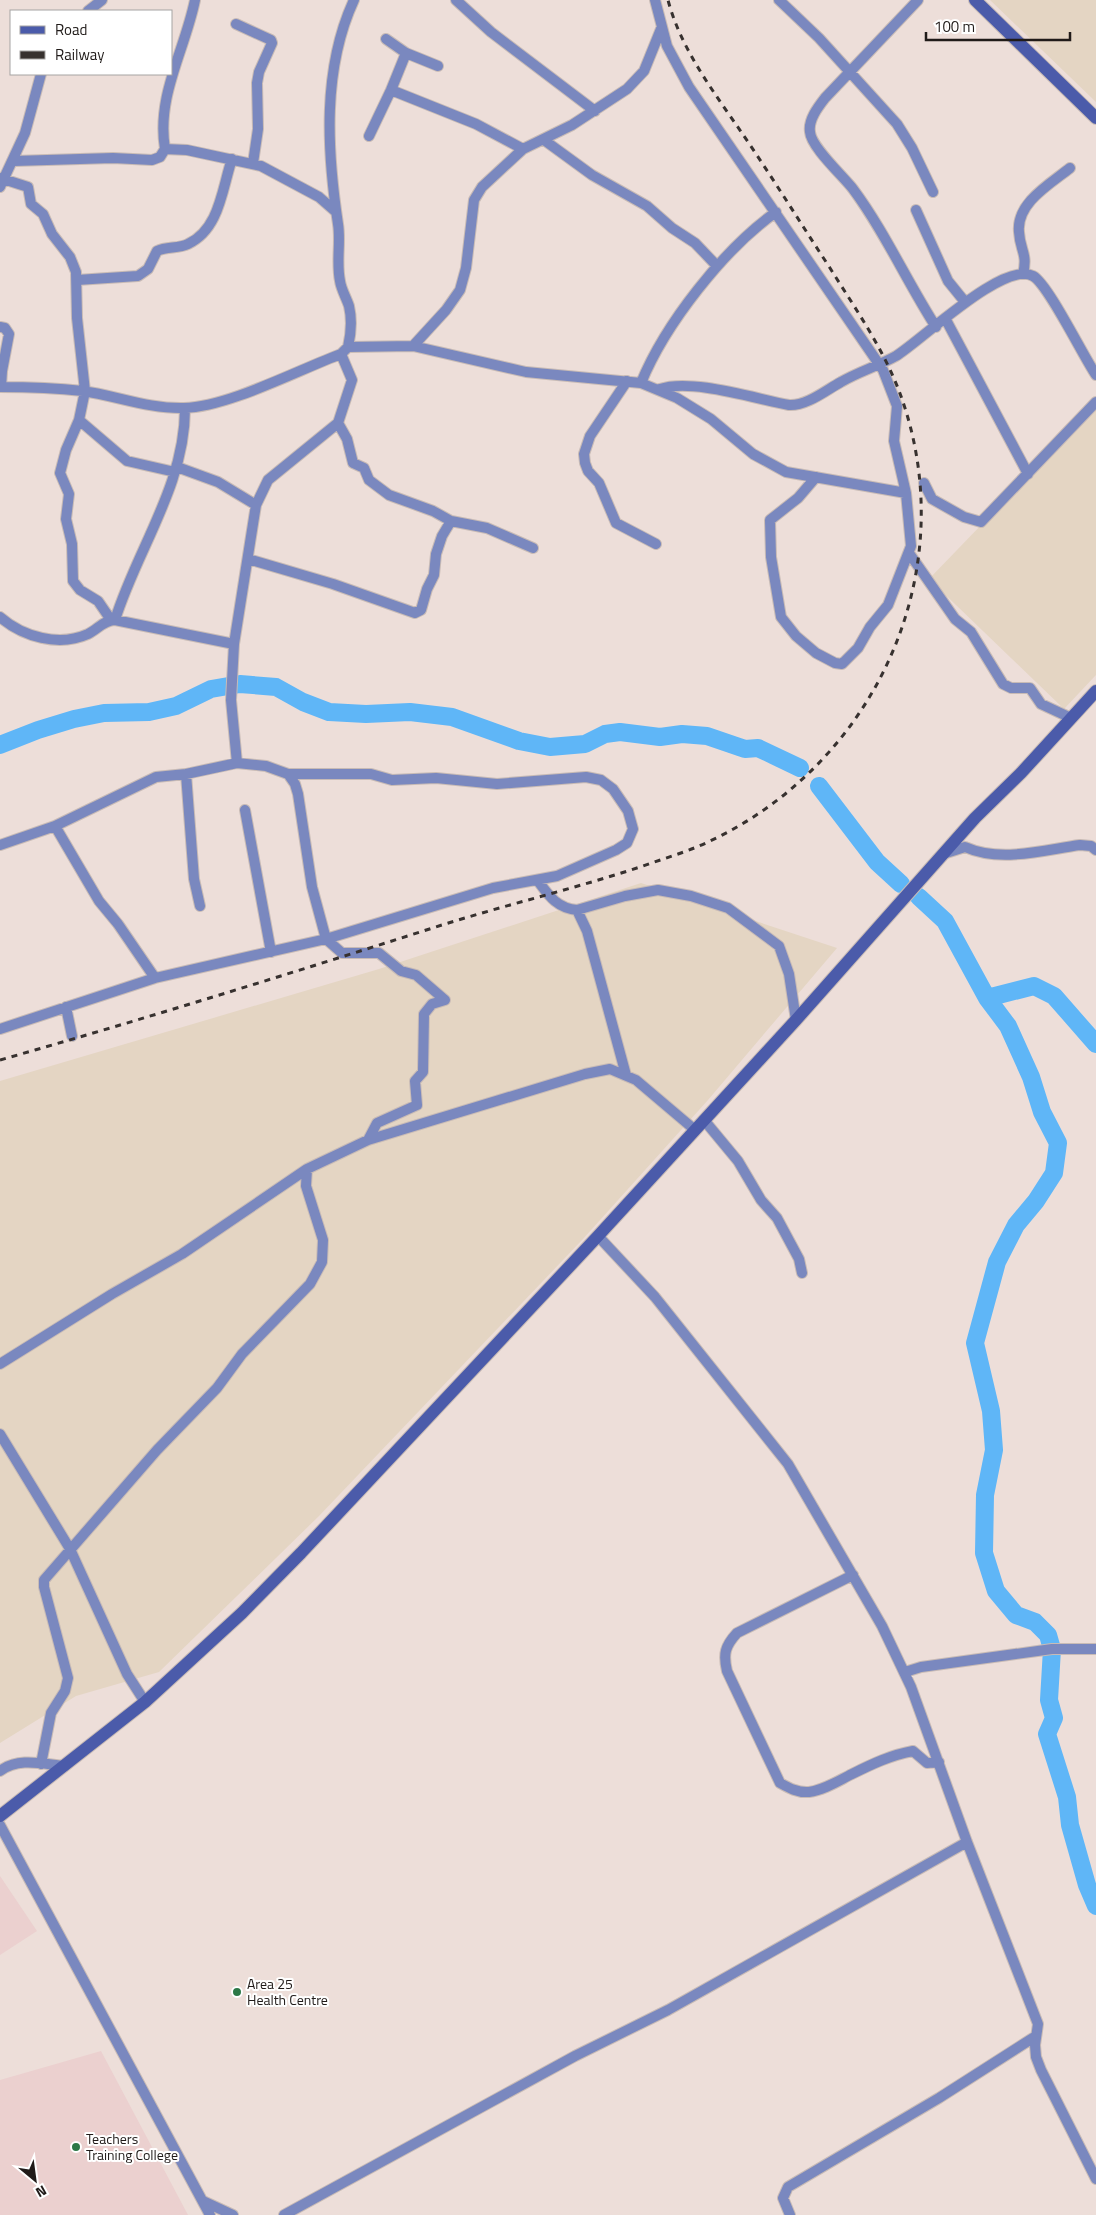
<svg xmlns="http://www.w3.org/2000/svg" width="1096" height="2215" font-family="'Titillium Web',sans-serif">
<style>
.industrial{fill:#e4d5c3}
.education{fill:#ebd0cf}
.lines{fill:none;stroke-linecap:round;stroke-linejoin:round}
.river{stroke:#5fb6f7;stroke-width:18}
.street-casing{stroke:#c8bbb6;stroke-width:12}
.secondary-casing{stroke:#c8bbb6;stroke-width:14}
.street{stroke:#7a88bf;stroke-width:10}
.secondary{stroke:#4b5baa;stroke-width:12}
.rail{stroke:#37312f;stroke-width:3;stroke-dasharray:6 6;stroke-linecap:butt}
.poi-dot{fill:#2c7847;stroke:#fff;stroke-width:2}
.labels{text-anchor:middle;stroke-width:4;stroke-linejoin:round;paint-order:stroke}
.poi-label{font-size:14px;fill:#201b19;stroke:#fff;text-anchor:start}
</style>
<rect width="100%" height="100%" fill="#edded9"/>
<path class="industrial" d="M990 0H1096V102Z
M1096 406V675L1064 709 929 579Z
M641 883 837 948 708 1100 583 1239 319 1516 159 1672 76 1696 0 1743V1081L379 969Z"/>
<path class="education" d="M0 1876 37 1931 0 1955Z
M101 2051 188 2215H0V2080Z"/>
<g class="lines">
<path class="river" d="M0 745 38 730 74 719 104 713 149 712 176 706 211 689 240 684 276 687 303 702 329 712 366 714 410 712 452 717 519 741 550 747 585 744 605 734 620 732 660 737 682 734 707 736 745 749 758 748 800 768
M819 786 877 862 901 884
M919 897 945 921 987 998 1008 1026 1031 1077 1042 1112 1058 1143 1054 1173 1036 1201 1016 1225 997 1262 975 1343 991 1411 994 1450 985 1495 984 1553 996 1591 1016 1615 1035 1622 1048 1635 1052 1649 1049 1700 1054 1718 1047 1734 1067 1797 1070 1825 1087 1885 1096 1906
M987 998 1034 986 1054 996 1096 1044"/>
<defs>
<path id="street" d="M456 0 491 32 595 111
M655 0 667 46 689 87 883 370 897 406 894 441 906 493 911 546 888 605 870 627 858 648 842 664 835 663 816 653 796 636 781 617 771 557 770 520 798 498 816 477
M779 0 819 38 897 124 912 148 933 192
M918 0 825 98C818 107 808 120 810 132 811 147 843 176 853 189 885 232 907 282 936 327
M88 11 102 0
M236 24 271 40 272 43 259 72 257 83 258 129 253 163
M386 39 406 53 438 66
M391 90 476 124 523 149
M369 136 391 90 406 53
M544 140 592 175 647 206 672 228 695 243 717 266
M165 149C156 96 185 50 195 0
M14 161 113 158 152 160 160 157 165 149 187 150 261 166 319 197 335 211
M0 178 28 187 31 204 43 214 52 234 70 257 76 272 77 318 85 391 79 420 66 450 60 473 69 494 66 519 72 544 73 581 80 590 98 601 111 620
M0 187 25 133 41 74
M916 210 948 281 965 302
M1023 274C1028 253 1020 251 1019 232 1016 203 1050 184 1070 168
M77 280 138 276 148 269 157 251C167 246 178 249 188 244 220 229 222 188 232 159
M945 318 1028 474
M0 327 5 328 9 334 2 371 1 387
M413 346 446 310 460 290 466 268 474 200 482 187 523 149 572 125 627 89 644 71 661 29
M348 347C351 334 352 319 349 306 346 297 341 289 340 281 336 262 341 242 338 224 327 151 322 69 354 0
M627 381 590 436 584 454 585 463 588 471 599 483 616 523 656 544
M641 383C665 324 724 249 776 212
M0 387C27 387 56 388 83 391 117 396 149 409 184 408 228 407 298 370 341 354L348 347 413 346 526 372 641 383 677 398 711 419 753 454 786 472 906 493
M660 389C691 378 756 399 789 405 807 406 826 390 841 382 858 372 878 366 896 356 922 340 1004 260 1033 276 1048 284 1083 356 1096 375
M79 420 127 461 175 472
M338 423 347 439 353 463 364 468 369 480 389 495 433 511 451 521 487 528 533 548
M177 467 218 482 256 505
M924 483 932 499 964 517 981 522 1096 402
M909 553 955 619 971 632 1003 684 1011 688H1030L1041 704 1071 718
M248 559 333 584 415 613 421 610 427 589 434 575 436 554 442 536 451 521
M0 617C23 637 59 647 88 634 98 629 104 620 115 620L234 644
M115 620C137 549 185 486 185 408
M237 763 231 700 234 644 256 505 268 480 338 423 352 380 341 354
M186 774 194 879 200 906
M245 810 271 952
M55 826 99 901 118 924 155 978
M0 845 55 826 156 777 186 774 237 763 266 766 288 774 295 784 298 794 312 887 326 939 342 953H379L401 971 416 975 445 1000 432 1004 424 1014 423 1072 415 1081 417 1105 377 1123 368 1140
M943 854 965 847C1001 863 1043 850 1080 845L1091 846 1096 850
M538 881C549 896 557 908 577 910L625 896 658 890 691 896 728 908 779 946 789 974 796 1020
M577 910 587 931 626 1075
M66 1007 72 1036
M0 1029 155 978 326 939 493 888 557 876 616 850 627 843 633 829 628 811 613 789 601 780 586 777 497 784 436 778 392 780 371 774H288
M704 1120 738 1161 761 1200 777 1218 799 1259 802 1273
M598 1236 655 1297 788 1464 882 1626 911 1687 967 1842 1038 2024 1035 2045 1036 2057 1041 2070 1096 2179
M0 1364 112 1294 182 1254 307 1169 368 1140 585 1074 610 1069 636 1080 695 1130
M0 1434 70 1549 127 1674 145 1702
M853 1575 737 1633C725 1646 723 1654 727 1671L780 1783C789 1788 798 1793 809 1792 824 1790 838 1781 852 1774 872 1764 891 1755 913 1751L927 1763 939 1762
M905 1672 921 1667 1052 1649H1096
M41 1764 51 1713 65 1691 68 1678 44 1587V1580L157 1450 217 1388 242 1354 310 1284 322 1262 323 1240 306 1186 307 1169
M0 1771C19 1757 42 1764 65 1766
M0 1825 210 2215
M203 2201 233 2215
M284 2215 575 2056 668 2010 967 1842
M790 2215 783 2198 788 2187 939 2098 1036 2036"/>
<path id="secondary" d="M975 0 1096 118
M0 1816 145 1702 242 1613 301 1553 598 1236 796 1020 975 818 1021 773 1096 691"/>
</defs>
<use href="#street" class="street-casing"/>
<use href="#secondary" class="secondary-casing"/>
<use href="#street" class="street"/>
<use href="#secondary" class="secondary"/>
<path class="rail" d="M0 1060C148 1018 295 972 442 925 509 904 577 888 643 866 665 858 687 852 708 842 872 766 961 579 904 405 888 355 858 313 830 268 801 224 774 180 744 136 716 95 681 50 668 0"/>
</g>
<g class="poi-dot">
<circle cx="237" cy="1992" r="5"/>
<circle cx="76" cy="2147" r="5"/>
</g>
<g class="labels">
<g class="poi-label">
<text x="247" y="1989">Area 25<tspan x="247" dy="16">Health Centre</tspan></text>
<text x="86" y="2144">Teachers<tspan x="86" dy="16">Training College</tspan></text>
</g>
</g>
<rect x="10" y="10" width="162" height="65" fill="#ffffff" stroke="#a6a4a3"/>
<rect x="20" y="26" width="25" height="8" fill="#4b5baa" stroke="#a6a4a3"/>
<text x="55" y="35" font-size="15" fill="#201b19">Road</text>
<rect x="20" y="51" width="25" height="8" fill="#37312f" stroke="#a6a4a3"/>
<text x="55" y="60" font-size="15" fill="#201b19">Railway</text>
<g transform="translate(35 2180) rotate(151)" stroke="#ffffff" stroke-width="4" paint-order="stroke">
<path d="M0-4L9 19L0 12L-9 19Z" fill="#201b19"/>
<text y="-8" font-size="14" font-weight="bold" text-anchor="middle" fill="#201b19">N</text>
</g>
<path d="M926 32v8h144v-8" fill="none" stroke="#201b19" stroke-width="2.5"/>
<text x="934" y="32" font-size="15" fill="#201b19" stroke="#ffffff" stroke-width="4" paint-order="stroke">100 m</text>
</svg>
